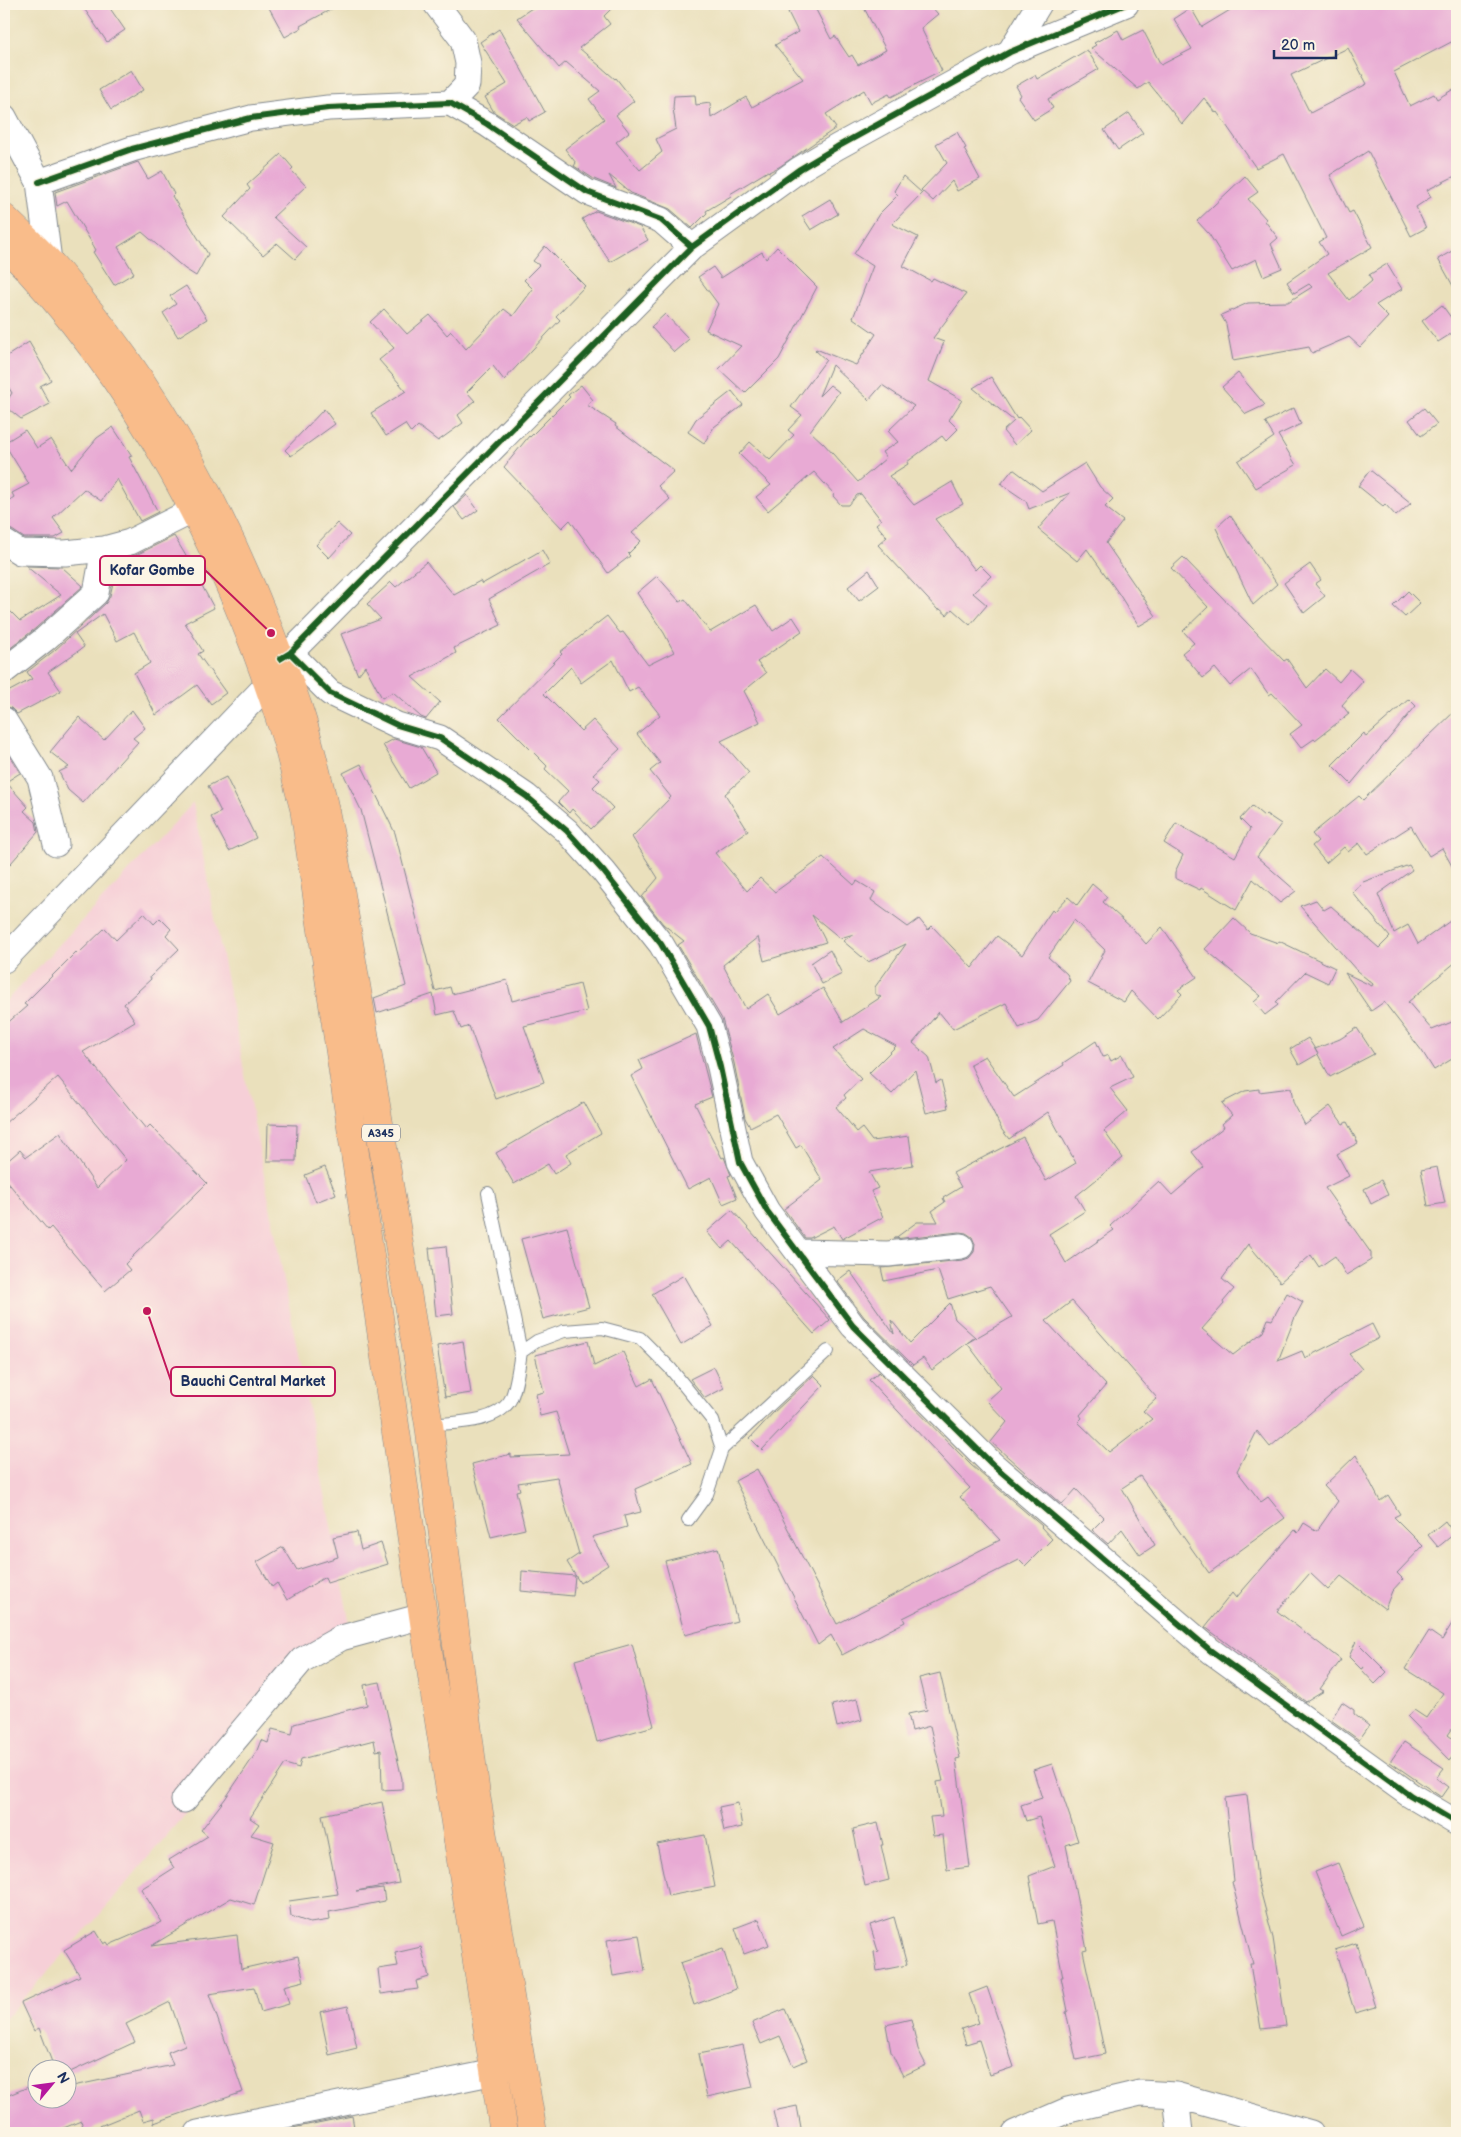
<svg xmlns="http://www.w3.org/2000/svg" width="1461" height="2137" font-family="'Balsamiq Sans',sans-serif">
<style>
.built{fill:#f6cfd7}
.building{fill:#e8aad4;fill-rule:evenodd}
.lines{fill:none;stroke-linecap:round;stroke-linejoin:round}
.lane-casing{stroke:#82888d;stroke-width:14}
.street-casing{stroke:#82888d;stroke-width:27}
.highway-casing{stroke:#82888d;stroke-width:29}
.lane{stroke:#fff;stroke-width:12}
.street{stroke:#fff;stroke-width:25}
.highway{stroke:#f9bc8a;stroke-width:28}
.cycleway-casing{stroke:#fcf5e5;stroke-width:9}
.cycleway{stroke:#1b5e20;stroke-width:6}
.labels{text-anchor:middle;stroke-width:4.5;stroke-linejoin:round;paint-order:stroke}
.shield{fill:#fcf5e5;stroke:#5e6a86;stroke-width:1}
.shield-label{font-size:11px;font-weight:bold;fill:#1b2f5e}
.leader{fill:none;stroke:#c2185b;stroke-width:2}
.callout-dot{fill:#c2185b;stroke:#fcf5e5;stroke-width:2}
.callout{fill:#fcf5e5;stroke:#c2185b;stroke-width:2}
.callout-label{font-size:14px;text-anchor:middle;font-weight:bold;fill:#1b2f5e}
</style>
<rect width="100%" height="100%" fill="#fcf5e5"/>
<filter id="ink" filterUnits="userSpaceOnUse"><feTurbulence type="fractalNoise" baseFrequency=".02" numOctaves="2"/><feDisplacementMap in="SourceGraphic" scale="10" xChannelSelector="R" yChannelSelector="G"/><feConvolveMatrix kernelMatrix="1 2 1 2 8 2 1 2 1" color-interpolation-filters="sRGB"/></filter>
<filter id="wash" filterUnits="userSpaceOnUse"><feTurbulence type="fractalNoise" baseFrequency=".0096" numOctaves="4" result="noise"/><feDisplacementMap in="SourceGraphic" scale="20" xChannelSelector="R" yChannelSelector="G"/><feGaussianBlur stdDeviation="1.12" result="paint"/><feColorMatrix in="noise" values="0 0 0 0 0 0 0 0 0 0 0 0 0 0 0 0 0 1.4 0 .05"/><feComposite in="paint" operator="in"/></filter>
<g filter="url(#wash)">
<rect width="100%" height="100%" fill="#eae0bc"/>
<path class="built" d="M193 803 349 1620 96 1919 4 2020V1003Z"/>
<g id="blocks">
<path class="building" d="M81 4H107L125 30 107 42Z
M267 4H341L300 26 301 28 285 37Z
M538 4H616L604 16 610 24 579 48 615 79 616 78 634 101 616 115 629 132 616 142 640 170 662 152 656 139 676 129 673 108 674 96 695 95 696 105 710 103 711 118 746 97 752 107 803 79 775 45 798 32 788 12 806 4H813L831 39 835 36 849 57 852 55 858 65 886 50 862 4H929L938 14 921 28 942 71 891 97 889 94 871 103 864 90 826 114 836 128 779 167 769 172 768 171 730 194 731 196 706 211 707 213 692 228 670 209 631 193 609 175 616 188 594 179 574 166 576 163 565 149 604 119 589 99 600 91 566 62 559 68 517 18Z
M1240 4H1454L1457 15V39L1394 72 1410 106 1434 94 1437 99 1457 87V175L1427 190 1431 197 1416 207 1426 228 1411 236 1368 151 1330 175 1349 213 1353 211 1372 247 1328 273 1349 300 1372 281 1369 275 1387 264 1402 289 1376 305 1388 317 1360 347 1349 337 1312 353 1309 347 1233 361 1226 324 1221 315 1248 303 1288 302 1312 287 1309 284 1294 293 1287 282 1327 254 1319 242 1326 238 1284 154 1256 168 1217 112 1216 113 1204 98 1182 124 1148 82 1138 89 1091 48 1096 45 1094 43 1118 30 1123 40 1143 30 1161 65 1192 49 1174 19 1191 8 1202 27ZM1348 48 1367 84 1310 113 1291 75Z
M499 29 545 112 529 121 527 117 513 124 494 112 485 97 507 84 480 42Z
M1087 50 1099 69 1048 99 1053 108 1034 120 1018 97 1021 95 1016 86 1035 75 1037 79Z
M131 70 143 90 111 110 99 90Z
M1129 113 1143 133 1118 150 1104 130Z
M957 132 966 148 964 149 980 179 957 191 952 181 933 201 921 190 947 163 936 144Z
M281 154 293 168 291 170 306 186 273 217 306 247 295 259 277 243 263 255 224 217 250 189 247 185Z
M138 162 148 179 162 171 174 194 172 196 208 254 196 276 185 269 142 232 118 247 134 273 114 285 93 252 96 250 67 201 57 206 55 192Z
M903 176 922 193 892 224 918 237 903 266 931 281 933 278 966 294 933 338 944 342 929 381 962 400 949 420 958 429 946 441 942 436 907 462 908 464 889 476 914 505 952 482 963 504 935 519 975 570 980 565 991 576 973 593 987 605 970 625 952 609 947 615 940 609 938 610 878 545 887 537 876 524 881 520 861 494 857 495 849 505H841L833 496 834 494 814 472 768 511 756 497 771 485 739 454 750 442 770 460 794 435 788 430 802 415 791 407 826 360 815 350 816 349 856 365 876 334 853 318 873 266 854 254 879 214 898 195 894 191ZM832 365 869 400 882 385 914 406 888 431 898 442 882 452 886 458 858 482 824 444 810 431 839 392 830 385 819 396Z
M1245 176 1258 192 1248 199 1266 219 1265 221 1278 238 1271 244 1282 268 1263 276 1256 259 1232 271 1209 234 1197 221Z
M830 199 838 214 811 230 802 216Z
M596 211 640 227 648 240 610 262 582 219Z
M545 246 585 286 556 316 560 320 504 380 493 366 467 392 475 401 458 415 463 423 438 441 418 426 411 433 405 424 386 436 371 413 406 391 379 360 394 348 370 322 384 309 407 334 430 315 447 335 451 331 466 349 504 309 513 316 533 289 524 280 539 265 533 261Z
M777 247 817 287 779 359 745 393 719 369 741 346 706 330 718 304 698 277 713 267 721 278 762 252 766 259Z
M1452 251 1457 261V293L1438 259Z
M186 286 207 319 178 337 163 313 176 304 170 296Z
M1442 305 1457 326V330L1438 342 1422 321Z
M665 314 689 339 674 352 651 327Z
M29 342 51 380 40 386 50 404 21 419 4 405 12 393 4 380V358Z
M1238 373 1265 405 1246 414 1222 387Z
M991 377 1017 419 1019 417 1031 430 1015 445 1003 431 1014 421 973 388Z
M581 385 593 400 587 405 616 424 615 426 674 471 658 486 670 499 632 533 641 541 628 554 630 556 608 573 570 520 562 528 504 467 529 436 530 437 570 397 568 395Z
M732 391 743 405 714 427 704 443 688 432 696 419Z
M1294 408 1301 424 1278 435 1296 465 1256 488 1238 461 1274 437 1265 422Z
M1424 408 1437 424 1421 436 1409 420Z
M324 409 335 424 291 456 285 450Z
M113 427 132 456 129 457 158 512 140 521 117 479 101 501 84 489 53 518 64 533 55 538H24L12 530 4 528V504L14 497 12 493 29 484 4 443 25 430 37 448 51 439 71 469 97 438Z
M1085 463 1100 487 1113 499 1105 507 1123 521 1106 543 1156 616 1139 626 1119 594 1087 549 1077 561 1038 529 1070 493 1029 509 1026 501 1001 484 1013 469 1042 491Z
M1370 470 1411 503 1396 516 1385 504 1383 506 1358 486Z
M467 495 478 510 464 520 454 507Z
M1230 515 1277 584 1253 605 1216 528Z
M337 523 350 535 329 558 316 545Z
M174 536 201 581 200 582 214 608 185 623 203 651 198 654 226 693 211 704 197 685 156 715 134 673 150 663 134 632 117 641 103 614 75 634 84 647 48 672 61 691 17 714 11 708 4 706V694L32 679 27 672 55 650 106 603 110 596 113 583 129 571 123 559 136 555Z
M542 550 550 564 489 599 501 625 454 648 456 653 412 677 440 702 426 719 421 717 393 692 382 698 365 666 358 675 341 634 381 619 367 604 391 582 396 587 426 562 454 595 480 581 482 584Z
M1183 557 1284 661 1287 659 1307 688 1325 669 1339 682 1350 669 1363 681 1342 705 1349 714 1315 740 1314 739 1301 748 1290 734 1302 725 1272 693 1269 695 1251 669 1230 686 1215 668 1203 678 1182 653 1194 643 1183 631 1208 607 1171 568Z
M1310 564 1321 580 1315 584 1325 596 1304 613 1284 583Z
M26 566 62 567 83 586 36 628 8 650 4 646V605L20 621 61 595Z
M869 570 879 586 859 601 848 587Z
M657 576 680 602 685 599 710 632 756 605 773 631 793 617 802 631 757 662 766 673 744 691 760 722 721 741 749 773 725 794 748 831 715 853 747 891 760 878 775 892 823 857 854 885 857 881 875 892 871 900 908 927 919 919 928 930 932 926 972 968 997 936 1022 955 1052 910 1054 912 1068 897 1077 905 1092 884 1107 897 1103 902 1133 929 1146 944 1162 927 1197 977 1178 990 1182 994 1158 1019 1131 991 1124 1002 1088 983 1105 950 1074 920 1048 957 1067 974 1070 981 1038 1020 1019 1028 1006 1003 953 1029 939 1012 913 1043 929 1057 936 1083 941 1080 948 1108 926 1113 915 1070 892 1094 869 1073 896 1046 864 1029 833 1049 861 1079 844 1095 846 1098 836 1107 857 1132 862 1128 872 1141 909 1136 913 1165 869 1172 878 1188 871 1191 883 1217 842 1239 834 1226 810 1238H805L784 1209 822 1180 801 1145 796 1148 776 1114 750 1127 745 1118 734 1063 722 1019 678 945 684 941 663 924 642 897 658 878 632 837 671 797 650 771 660 763 637 734 660 715 638 687 629 692 613 660 581 683 571 667 544 694 581 731 593 720 620 749 593 774 600 780 593 787 613 808 591 829 572 809 569 813 558 802 568 791 545 769 547 766 499 718 562 654 560 652 607 616 620 633 623 632 648 665 674 652 664 633 637 593ZM812 915 840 938 854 934 843 941 868 962 906 944 875 987V994L881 997 843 1022 823 988 780 1014 768 994 746 1009 723 965 758 937 764 961 826 942Z
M1408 591 1420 603 1405 617 1393 606Z
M1409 699 1416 706 1351 784 1332 765 1364 733 1366 737Z
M1457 709V875L1442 848 1429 856 1411 826 1367 854 1359 843 1348 852 1344 847 1326 863 1312 846 1318 841 1312 834 1359 796 1363 800Z
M132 710 145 728 133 738 138 742 83 803 68 790 59 772 69 767 50 752 79 717 104 740Z
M394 739 421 747 436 772 409 788 383 745Z
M4 747 20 773 6 782 28 807 24 811 36 822 38 832 4 871Z
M361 764 395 833 435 991 450 987 452 994 507 980 512 1001 580 984 587 1011 524 1026 544 1082 496 1099 469 1026 461 1029 454 1011 437 1015 433 994 377 1013 374 998 406 986 361 810 343 773Z
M226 777 256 838 229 851 211 817 221 812 208 786Z
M1252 806 1264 816 1266 814 1281 824 1257 857 1296 891 1280 903 1253 879 1236 910 1201 888 1200 890 1175 878V872L1183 855 1164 843 1176 823 1235 857 1250 829 1240 819Z
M1409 865 1412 870 1378 894 1394 933 1408 925 1418 944 1457 916V961L1408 1002 1432 1030 1457 1020V1056L1434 1070 1422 1051 1384 1002 1371 1011 1345 973 1372 986 1373 984 1357 971 1300 906 1316 900 1324 910 1331 906 1379 948 1390 937 1352 892 1363 882Z
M144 913 154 924 160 918 171 929 166 935 179 949 150 977 151 979 124 1004 135 1021 83 1052 146 1129 150 1125 207 1183 125 1264 130 1270 105 1291 51 1227 48 1230 4 1178V1164L20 1150 26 1157 60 1133 97 1188 126 1160 58 1077 4 1124V1026L27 1006 24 1004 76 952 78 954 105 928 116 940Z
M1234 918 1250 933 1278 943 1279 941 1335 968 1328 983 1305 972 1276 1002 1278 1005 1265 1015 1254 1002 1261 996 1205 949Z
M830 950 842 974 822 984 811 963Z
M1357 1028 1374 1054 1330 1077 1315 1049 1340 1039Z
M696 1034 712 1097 695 1104 722 1158 724 1157 731 1175 728 1176 737 1198 723 1204 711 1177 688 1189 631 1076 643 1069 639 1060Z
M1308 1038 1318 1054 1299 1065 1290 1049Z
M1096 1041 1103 1057 1108 1055 1111 1061 1122 1055 1133 1077 1110 1088 1128 1111 1104 1131 1123 1158 1076 1196 1085 1211 1049 1234 1066 1263 1114 1230 1110 1226 1159 1181 1172 1195 1204 1167 1192 1152 1224 1127 1222 1124 1232 1115 1222 1103 1245 1091 1259 1089V1092L1291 1088 1293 1102 1305 1125 1330 1106 1343 1124 1347 1122 1358 1143 1337 1154 1349 1176 1325 1188 1371 1253V1260L1346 1275 1335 1256 1319 1267 1311 1255 1280 1282 1248 1244 1222 1279 1234 1289 1223 1302 1224 1304 1202 1329 1233 1355 1263 1332 1268 1319 1272 1320 1287 1293 1303 1302 1295 1317 1278 1361 1302 1351 1305 1358 1372 1324 1379 1338 1349 1354 1362 1369 1270 1447 1257 1431 1237 1471 1261 1502 1268 1497 1285 1518 1209 1573 1140 1476 1122 1488 1155 1545 1140 1555 1122 1529 1108 1544 1092 1530 1104 1518 1076 1489 1062 1505 991 1442 1007 1422 987 1401 1001 1388 967 1343 1012 1317 990 1286 948 1299 938 1270 884 1281 881 1268 963 1260 969 1258 974 1252 975 1244 972 1237 966 1233 959 1232 894 1239 917 1222H938L932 1211 945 1202 943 1198 961 1187 953 1173 1023 1137 1046 1181 1076 1163 1048 1112 1009 1139 1002 1130 970 1064 985 1056 1014 1097 1064 1065 1063 1063ZM1072 1301 1157 1398 1143 1411 1152 1419 1109 1452 1078 1422 1082 1418 1080 1415 1106 1385 1046 1321Z
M584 1102 601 1133 566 1154 571 1163 554 1174 548 1164 514 1184 496 1153Z
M268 1124 297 1125 296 1161H267Z
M325 1167 336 1194 316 1202 305 1175Z
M1437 1167 1445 1203 1428 1206 1421 1170Z
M1381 1180 1388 1195 1371 1204 1364 1189Z
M732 1210 830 1320 814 1334 731 1241 722 1249 707 1232Z
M567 1227 589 1307 543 1319 521 1239Z
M446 1246 453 1314 436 1316 429 1248Z
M850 1271 894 1334 891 1320 910 1343 950 1303 955 1319 975 1337 932 1370 923 1358 913 1365 864 1317 837 1281Z
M684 1275 713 1326 681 1345 652 1294Z
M463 1341 471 1393 445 1397 437 1346Z
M588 1341 594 1366 623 1352 639 1386 652 1379 692 1464 635 1489 641 1512 624 1516 627 1527 592 1537 608 1565 580 1583 567 1562 579 1554 557 1477 518 1483 520 1490 516 1491 525 1529 491 1537 472 1464 511 1454V1457L569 1454 556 1412 540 1416 536 1394 544 1392 535 1355Z
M714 1367 724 1388 705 1398 690 1379Z
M879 1372 971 1465 1042 1526 1041 1527 1052 1539 1025 1566 1019 1560 903 1618 905 1622 842 1655 831 1635 818 1645 735 1481 757 1469 837 1624 1000 1540 960 1497 970 1488 869 1380Z
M814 1375 824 1385 762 1450 750 1438 773 1413Z
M1356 1455 1380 1501 1388 1495 1400 1514 1394 1517 1423 1546 1397 1573 1403 1579 1392 1591 1385 1609 1341 1576 1328 1590 1310 1573 1277 1611 1341 1660 1320 1689 1324 1691 1306 1702 1205 1627 1232 1593 1236 1598 1295 1530 1298 1533 1304 1523 1317 1531 1338 1501 1324 1486Z
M1445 1521 1454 1534 1438 1547 1428 1535Z
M357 1532 361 1550 381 1543 388 1564 327 1583 325 1577 287 1600 277 1583 272 1587 257 1562 283 1547 297 1570 338 1557 333 1537Z
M718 1548 737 1621 685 1635 665 1561Z
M522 1571 575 1576 573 1596 521 1591Z
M1457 1615V1722L1448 1735 1457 1742V1750L1450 1760 1408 1717 1414 1710 1426 1718 1443 1693 1405 1669 1429 1631 1442 1640Z
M1356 1641 1387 1672 1375 1684 1362 1670 1364 1667 1361 1669 1349 1657Z
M632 1644 654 1726 597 1742 575 1660Z
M940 1673 960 1758 956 1759 970 1867 947 1870 943 1835 933 1836 930 1817 942 1816 937 1782 943 1781 930 1726 912 1731 908 1714 927 1710 919 1678Z
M380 1682 402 1779V1789L382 1790 381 1750 376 1751 374 1740 301 1759 299 1768 285 1764 250 1818 259 1824 251 1835 274 1842 254 1905 231 1898 151 1946 237 1935 241 1969 298 1956 304 1981 284 1986 289 2004 261 2012 254 1987 209 1994 243 2092 154 2123V2118L143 2121 139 2110 85 2132 81 2121 51 2133H4V2097L38 2083V2100H68V2087L173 2065 168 2052 185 2045 170 2002 126 2024 135 2042 68 2073V2070H55L39 2028 34 2031 21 2003 80 1976 64 1950 96 1931 104 1944 107 1942 109 1945 162 1922 141 1889 174 1868 169 1860 208 1836 201 1830 225 1799 256 1753 261 1740 268 1743 272 1729 292 1734 294 1724 367 1705 364 1685Z
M857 1699 862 1720 837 1727 832 1705Z
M1342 1702 1354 1710V1714L1369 1726 1359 1740 1331 1720Z
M1404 1742 1444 1768 1436 1778 1448 1787 1441 1797 1390 1762Z
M1052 1764 1078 1841 1066 1845 1087 1950 1083 1951 1105 2054 1076 2060 1066 2012 1068 2011 1061 1977H1063L1052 1921 1038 1924 1029 1876 1055 1866 1039 1817 1026 1821 1021 1805 1042 1798 1033 1770Z
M1247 1795 1257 1878 1273 1938 1286 2026 1261 2029 1250 1964H1253L1232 1882 1234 1881 1225 1798Z
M382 1802 399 1883 356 1891 383 1888 385 1901 329 1912 330 1920 310 1923 291 1916 289 1901 338 1894 322 1815Z
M738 1803 742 1827 724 1831 719 1807Z
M878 1823 883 1845H881L889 1880 865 1886 853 1829Z
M705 1835 715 1887 668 1896 657 1844Z
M1338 1863 1364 1926 1341 1936 1315 1872Z
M894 1917 907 1965 877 1971 874 1952 878 1951 870 1925Z
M759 1919 769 1945 744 1954 735 1928Z
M639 1935 645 1971 613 1976 607 1940Z
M1356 1943 1376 2007 1355 2013 1335 1950Z
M421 1947 429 1977 416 1981 418 1989 381 1994 378 1969 398 1966 395 1953Z
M723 1949 736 1989 694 2005 680 1963Z
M987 1987 1014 2067 990 2075 979 2040 966 2044 961 2029 979 2023 969 1994Z
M348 2006 357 2048 329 2055 320 2012Z
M785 2009 807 2060 793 2066 780 2036 761 2044 752 2023Z
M911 2019 918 2049 926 2065 903 2076 891 2052 886 2025Z
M743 2045 753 2087 707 2097 698 2054Z
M797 2106 802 2133H778L773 2111Z
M352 2116 355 2133H268Z"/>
</g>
</g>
<g filter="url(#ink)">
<use href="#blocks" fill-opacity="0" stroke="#82888d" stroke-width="1"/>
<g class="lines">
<defs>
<path id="lane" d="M488 1193 521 1352
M429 1425C454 1422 493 1424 509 1402 516 1392 519 1364 521 1352L537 1341 564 1331 602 1328 640 1338 670 1368 713 1421 722 1449 707 1494 688 1520
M722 1449 828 1351"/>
<path id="street" d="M436 4 463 40 468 63 467 85 450 103
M1010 52 1039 4
M4 117 39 182 49 261
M39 182 132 149 251 118 328 108 450 103 487 124 587 192 661 220 692 247
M4 542 20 552 65 553 104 549 130 542 194 510
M290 653 330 693 397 725 440 738 526 796 567 831 604 872 661 944 709 1026 720 1067 740 1162 767 1211 853 1326 992 1464 1211 1651 1410 1795 1457 1823
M280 659 290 653 692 247 800 169 837 147 1010 52 1126 4
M4 671 45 639 96 593 104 549
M4 720 40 778 56 844
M4 960 268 684
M799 1252 888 1254 961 1246
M184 1800 302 1660 341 1638 423 1616
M1176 2095 1180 2133
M198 2133 495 2072
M1015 2133 1068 2110 1140 2093 1176 2095 1311 2133"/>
<path id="highway" d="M4 218C18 232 33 245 47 260 63 276 76 295 90 312 167 408 224 516 269 630 279 656 289 681 298 707 316 762 327 819 338 876L429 1425 476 1795 533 2133
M4 244C137 379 229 554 285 735 292 759 297 783 304 808L433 1683 504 2133"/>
</defs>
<use href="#lane" class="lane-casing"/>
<use href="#street" class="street-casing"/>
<use href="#highway" class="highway-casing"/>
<use href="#lane" class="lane"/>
<use href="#street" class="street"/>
<use href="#highway" class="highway"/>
<defs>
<path id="cycleway" d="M39 182 132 149 251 118 328 108 450 103 487 124 587 192 661 220 692 247
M290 653 330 693 397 725 440 738 526 796 567 831 604 872 661 944 709 1026 720 1067 740 1162 767 1211 853 1326 992 1464 1211 1651 1410 1795 1457 1823
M280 659 290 653 692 247 800 169 837 147 1010 52 1126 4"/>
</defs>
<use href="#cycleway" class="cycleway-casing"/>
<use href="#cycleway" class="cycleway"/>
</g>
</g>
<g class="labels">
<rect class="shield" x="362" y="1124.5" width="38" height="17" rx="4"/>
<g class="shield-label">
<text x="381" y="1137">A345</text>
</g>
</g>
<path class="leader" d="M271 633L205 570M147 1311L171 1381"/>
<g class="callout-dot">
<circle cx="271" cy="633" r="5"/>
<circle cx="147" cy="1311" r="5"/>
</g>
<g class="callout">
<rect x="100" y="556" width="105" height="29" rx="5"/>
<rect x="171" y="1367" width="164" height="29" rx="5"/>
</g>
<g class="callout-label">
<text x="152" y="575">Kofar Gombe</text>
<text x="253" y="1386">Bauchi Central Market</text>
</g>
<rect width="1461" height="2137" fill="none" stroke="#fcf5e5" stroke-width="20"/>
<g transform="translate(52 2084) rotate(61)"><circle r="24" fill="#fcf5e5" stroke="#a2a6af"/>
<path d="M0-4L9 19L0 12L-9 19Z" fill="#b5179e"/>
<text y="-8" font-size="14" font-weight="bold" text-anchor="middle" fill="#1b2f5e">N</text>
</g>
<path d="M1274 50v8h62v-8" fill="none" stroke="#1b2f5e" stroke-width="2.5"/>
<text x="1281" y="50" font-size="15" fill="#1b2f5e" stroke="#fcf5e5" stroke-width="4" paint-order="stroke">20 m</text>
</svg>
